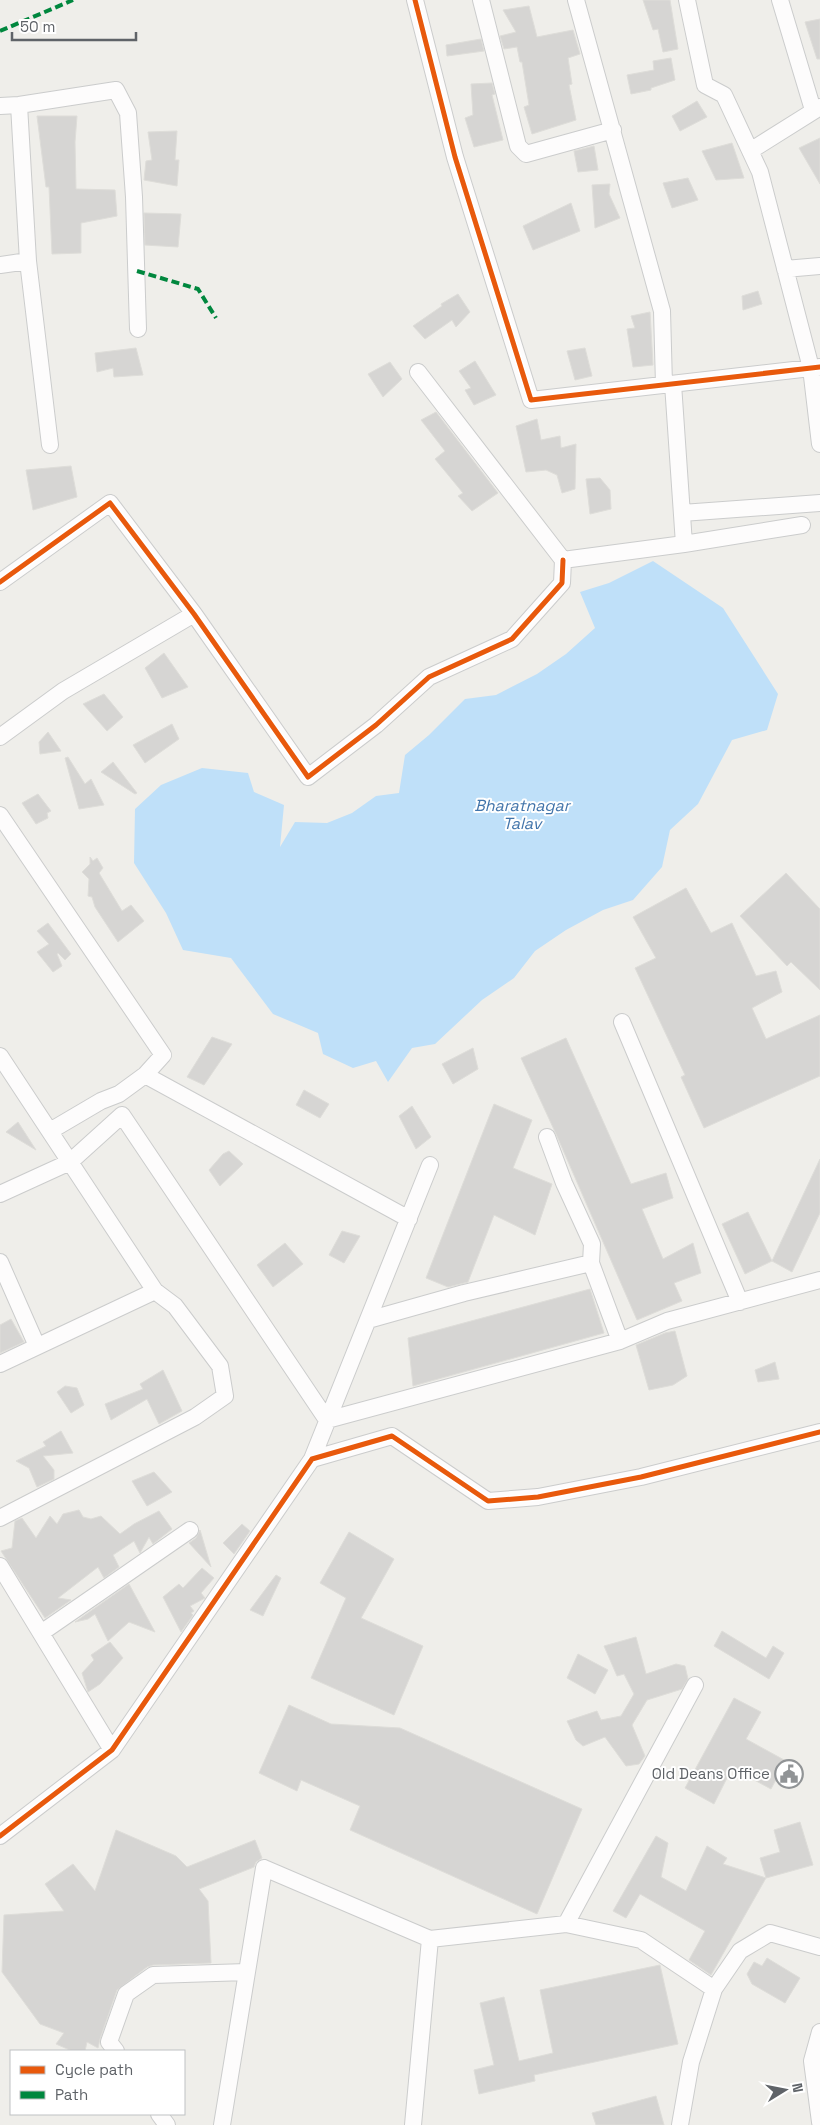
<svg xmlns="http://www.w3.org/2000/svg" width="820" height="2125" font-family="'Space Grotesk',sans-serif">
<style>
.water{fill:#bfe0f9}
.building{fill:#d6d5d3;stroke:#deddd9}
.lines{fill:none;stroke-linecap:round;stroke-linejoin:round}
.minor-casing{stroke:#cbcccc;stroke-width:18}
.minor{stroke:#fdfcfc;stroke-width:16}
.quiet{stroke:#00873e;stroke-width:4;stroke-dasharray:8 4;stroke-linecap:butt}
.cycleway-casing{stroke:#fff;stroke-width:8}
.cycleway{stroke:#e8590c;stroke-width:5}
.labels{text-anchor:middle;stroke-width:4;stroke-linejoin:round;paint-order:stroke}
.poi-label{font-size:15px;fill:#5f6368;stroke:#fff;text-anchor:end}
.water-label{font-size:16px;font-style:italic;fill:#4174aa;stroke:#fff}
</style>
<rect width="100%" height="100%" fill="#efeeea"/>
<path class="water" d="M653 561 723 608 778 694 767 730 732 740 698 804 670 830 662 867 633 900 603 910 566 930 535 951 514 978 482 1000 435 1044 412 1048 388 1082 376 1061 353 1068 323 1054 318 1033 273 1014 231 958 183 950 166 913 134 863 135 809 161 785 202 768 248 773 254 792 284 805 280 847 295 822 327 823 352 813 376 796 399 793 405 755 429 735 465 699 496 695 537 674 566 654 595 628 580 592 609 583Z"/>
<path class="building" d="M643 0H670L678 49 663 52 658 29 653 30Z
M529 6 537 37 573 30 580 54 568 58 572 84 569 85 576 120 532 134 524 107 529 105 522 62H520L517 47 504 49 500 36 516 32 503 10Z
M820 19V59H817L805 22Z
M481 39 484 51 447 56 446 45Z
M671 58 675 80 651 88V90L631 94 627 75 654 70 653 61Z
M492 83 495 94 492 95 503 140 474 147 465 118 473 115 471 84Z
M697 101 707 117 680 131 672 116Z
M37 116H77L75 142 76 189 115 190 117 216 81 223V253L52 254 49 187H46Z
M177 131 175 160H179L177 186 144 180 146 161 152 160 148 132Z
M820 138V184L799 148Z
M732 143 744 178 716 180 702 151Z
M594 146 598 170 578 172 574 151Z
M688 178 698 200 672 208 663 183Z
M610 184 609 194 620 218 595 228 592 185Z
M571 203 580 231 533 250 523 226Z
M144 213 181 214 178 247 145 245Z
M758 291 762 304 743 310 742 296Z
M458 294 470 312 456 327 452 320 425 339 413 326 442 306 441 304Z
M650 312 653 365 633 367 627 329 635 328 631 316Z
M136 348 143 375 114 377 113 368 97 372 95 353Z
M585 348 592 376 575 380 567 351Z
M475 361 496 395 474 405 465 390 471 388 459 371Z
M390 362 402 379 383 397 368 374Z
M436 412 498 493 472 511 458 496 463 493 435 459 445 451 421 420Z
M537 419 541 440 560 436 561 448 576 444 575 489 562 493 557 475 546 470 526 472 516 426Z
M71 466 77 497 33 510 26 470Z
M600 478 610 490 611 509 590 514 586 479Z
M164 653 188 687 162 698 145 668Z
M104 694 123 717 107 731 83 704Z
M172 724 179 739 145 763 133 745Z
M48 732 61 751 40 754 39 742Z
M68 757 85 784 91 779 104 805 79 809 65 758Z
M113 762 137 793 135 794 101 772Z
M38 794 51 811 47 813 48 818 36 824 22 803Z
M90 857 93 861 97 858 103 868 99 873 122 911 131 905 144 921 118 942 95 907 92 897 88 896 89 879 82 872 90 864Z
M786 873 820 909V990L791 962 787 966 740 916Z
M686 888 711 933 732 923 756 976 776 971 782 992 752 1008 766 1039 820 1015V1076L704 1128 681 1077 685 1075 635 968 656 958 633 917Z
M48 923 71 954 65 960 58 953 57 954 62 966 53 972 37 952 49 944 37 931Z
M212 1037 232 1044 204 1085 187 1077Z
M566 1038 631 1184 666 1173 673 1198 642 1209 663 1259 693 1243 701 1273 674 1283 682 1301 637 1320 556 1134 521 1058Z
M473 1048 478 1069 453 1084 442 1064Z
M304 1090 329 1104 320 1118 296 1105Z
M494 1104 532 1120 513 1168 552 1184 535 1235 494 1215 468 1282 448 1287 426 1278Z
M412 1106 431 1137 416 1149 399 1116Z
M18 1122 36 1150 6 1132Z
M229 1151 243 1164 220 1186 209 1170 223 1154Z
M820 1159V1213L792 1272 772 1261Z
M748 1212 772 1261 745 1274 722 1224Z
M342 1231 360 1236 344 1263 329 1255Z
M285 1243 303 1264 273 1287 257 1265Z
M590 1289 604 1333 413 1386 408 1338Z
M11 1319 24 1342 0 1353V1325Z
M675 1331 687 1376 673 1385 649 1390 636 1345 665 1333Z
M775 1362 779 1379 758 1382 755 1370Z
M163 1370 182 1411 159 1424 147 1399 111 1420 105 1404 143 1389 140 1384Z
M65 1386 77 1388 84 1405 71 1413 57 1392Z
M61 1431 73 1453 43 1456 54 1470V1479L37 1487 29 1468 16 1461 46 1446 43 1442Z
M154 1472 172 1492 147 1506 132 1481Z
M79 1510 83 1517 91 1519 101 1516 120 1534 134 1524 159 1511 172 1529 153 1544 149 1537 140 1553 134 1541 113 1555 119 1567 104 1578 98 1567 58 1598 71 1600 45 1618 1 1551 12 1548 15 1521 22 1518 36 1538 50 1516 57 1524 63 1514Z
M242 1524 250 1531 234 1554 223 1543Z
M200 1530 211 1567 189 1543 196 1538Z
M349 1532 394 1559 361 1618 423 1646 394 1715 311 1678 346 1598 320 1583Z
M202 1568 214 1578 201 1593 205 1598 190 1606 194 1611 191 1613 193 1615 181 1632 163 1597 179 1584 183 1588Z
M276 1575 281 1578 263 1616 250 1610Z
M129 1584 155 1632 129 1622 108 1641 95 1614 88 1619 75 1622Z
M722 1631 766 1658 773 1646 784 1653 769 1679 714 1646Z
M636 1637 646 1674 676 1664 685 1666 688 1679 682 1689 647 1700 632 1725 645 1756 639 1764 626 1766 605 1737 583 1746 576 1740 567 1721 597 1711 601 1720 621 1716 634 1694 624 1674 617 1676 604 1646Z
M110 1642 123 1658 100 1684 88 1692 82 1673 94 1660 91 1655Z
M578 1654 608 1670 595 1694 567 1678Z
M734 1698 761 1712 746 1739 786 1761 771 1789 732 1768 714 1804 685 1788Z
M289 1705 331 1724 400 1728 582 1809 537 1914 350 1830 360 1806 301 1780 297 1791 259 1773Z
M800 1822 813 1865 766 1878 760 1858 780 1852 774 1830Z
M116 1830 176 1856 187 1867 255 1840 262 1858 256 1862 254 1867 199 1889 208 1901 211 1963 153 1965 147 1967 117 1990 100 2039 98 2048 87 2042 85 2051H72L56 2044 64 2033 40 2024 2 1972 4 1915 64 1911 45 1884 73 1864 95 1891Z
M656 1836 668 1843 661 1877 686 1891 707 1846 727 1858 723 1864 766 1878 711 1975 689 1960 705 1931 640 1894 626 1918 613 1911Z
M767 1958 800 1978 785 2003 752 1984 747 1974 754 1962 762 1966Z
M660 1965 678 2044 534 2075 535 2081 479 2094 474 2070 494 2065 480 2003 504 1997 519 2061 553 2053 540 1990Z
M656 2096 664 2125H596L592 2113Z"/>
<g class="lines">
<defs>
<path id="minor" d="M415 0 455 157 531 400 820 367
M481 0 518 146 526 154 613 130
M576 0 662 311 664 385
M687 0 705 85 724 95 760 172 811 368 820 444
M780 0 813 110
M19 105 28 261 50 445
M0 106 19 105 116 90 128 113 134 197 138 329
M750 151 820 107
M0 265 28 261
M785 269 820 266
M418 372 563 560 684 544 673 384
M682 513 820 503
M684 544 802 525
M0 582 110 503 194 614 308 777 376 725 429 677 512 639 562 583 563 560
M0 737 63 691 194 614
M0 815 163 1055 145 1075 409 1219
M622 1022 740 1302
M0 1056 155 1291 175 1306 220 1366 225 1396 195 1417 0 1518
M50 1131 101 1101 119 1094 145 1075
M547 1137 564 1183 592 1244 591 1263 620 1341 667 1321 820 1280
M0 1194 70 1162 122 1115 327 1420 620 1341
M0 1262 37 1346
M368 1320 464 1293 591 1263
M0 1364 155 1291
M312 1459 430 1165
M0 1566 112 1750
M41 1633 190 1530
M0 1836 112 1750 312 1459 392 1436 488 1501 538 1497 641 1477 820 1432
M566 1924 695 1685
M430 1939 566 1924 641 1940 714 1989
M820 2032 812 2061 820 2122
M116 2051 109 2042 126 1994 153 1975 247 1972
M159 2114 167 2125
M222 2125 264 1868 430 1939 413 2125
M680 2125 691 2062 714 1989 740 1951 770 1933 820 1947"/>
</defs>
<use href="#minor" class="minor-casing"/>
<use href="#minor" class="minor"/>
<path class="quiet" d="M0 31 73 0
M137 271 198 289 216 318"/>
<defs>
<path id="cycleway" d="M415 0 455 157 531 400 820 367
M0 582 110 503 194 614 308 777 376 725 429 677 512 639 562 583 563 560
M0 1836 112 1750 312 1459 392 1436 488 1501 538 1497 641 1477 820 1432"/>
</defs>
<use href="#cycleway" class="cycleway-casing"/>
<use href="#cycleway" class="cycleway"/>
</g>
<defs>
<symbol id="civic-ring" viewBox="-11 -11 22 22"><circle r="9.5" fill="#fff" stroke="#919496" stroke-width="1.5"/><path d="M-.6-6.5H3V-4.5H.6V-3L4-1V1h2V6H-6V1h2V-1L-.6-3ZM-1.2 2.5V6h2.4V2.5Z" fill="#919496"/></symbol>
</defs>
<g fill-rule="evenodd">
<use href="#civic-ring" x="773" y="1758" width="32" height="32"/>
</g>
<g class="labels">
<g class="poi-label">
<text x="770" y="1779">Old Deans Office</text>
</g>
<g class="water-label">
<text x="522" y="811">Bharatnagar<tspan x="522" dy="18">Talav</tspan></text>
</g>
</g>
<rect x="10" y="2050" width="175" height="65" fill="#ffffff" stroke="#bfc1c3"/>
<rect x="20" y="2066" width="25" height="8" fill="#e8590c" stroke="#bfc1c3"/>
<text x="55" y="2075" font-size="15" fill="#5f6368">Cycle path</text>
<rect x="20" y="2091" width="25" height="8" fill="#00873e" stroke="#bfc1c3"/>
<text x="55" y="2100" font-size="15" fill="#5f6368">Path</text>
<g transform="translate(785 2090) rotate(80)" stroke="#ffffff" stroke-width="4" paint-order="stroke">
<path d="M0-4L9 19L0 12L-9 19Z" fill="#5f6368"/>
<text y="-8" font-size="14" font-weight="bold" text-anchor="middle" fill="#5f6368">N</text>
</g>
<path d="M12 32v8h124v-8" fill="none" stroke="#5f6368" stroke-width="2.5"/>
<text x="20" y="32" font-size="15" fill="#5f6368" stroke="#ffffff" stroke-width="4" paint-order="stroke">50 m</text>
</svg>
